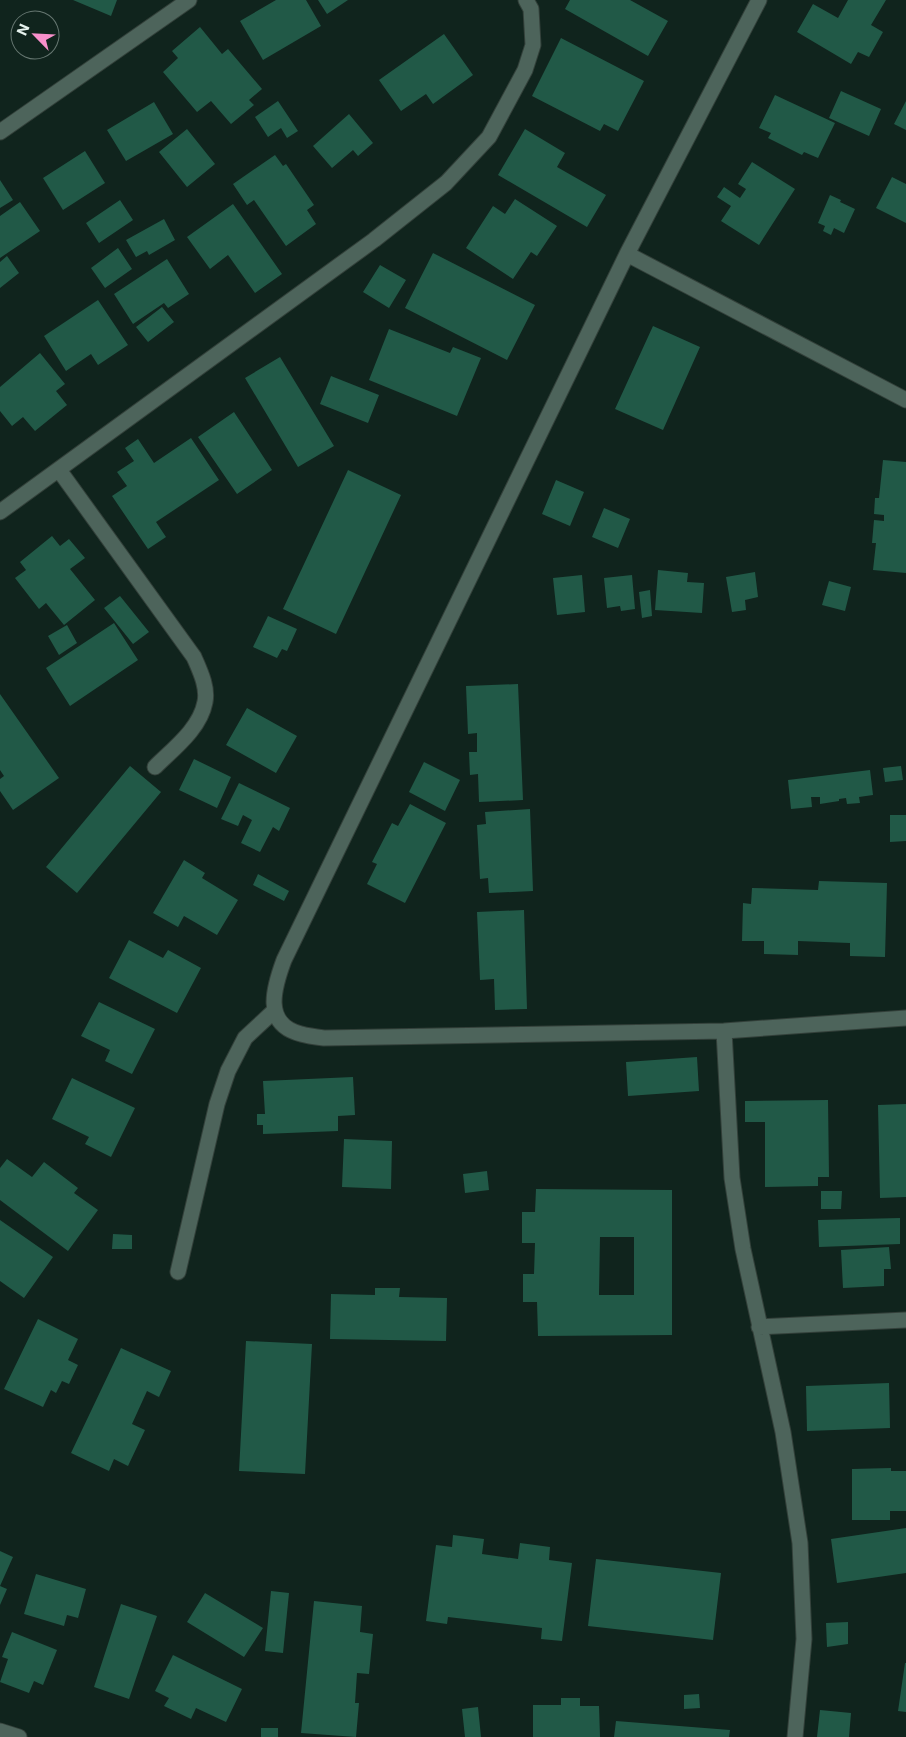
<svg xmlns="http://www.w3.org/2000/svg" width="906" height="1737" font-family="Inter,sans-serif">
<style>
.building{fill:#215947;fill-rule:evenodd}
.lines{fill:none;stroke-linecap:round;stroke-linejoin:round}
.street-casing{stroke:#33403a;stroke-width:17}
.street{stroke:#4d645b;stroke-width:15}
</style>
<rect width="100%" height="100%" fill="#10241d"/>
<path class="building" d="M73 0H117L111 16Z
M276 0H306L321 26 263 60 240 21Z
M318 0H348L327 14Z
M570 0H630L668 21 648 56 565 9Z
M848 0H886L871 25 883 32 869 57 858 52 851 64 797 32 813 4 838 18Z
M200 27 222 54 228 49 262 89 249 100 254 105 231 124 211 101 197 112 163 72 178 58 172 51Z
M444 34 473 75 433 104 426 94 401 111 379 80Z
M561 38 644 81 618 131 604 124 600 131 532 96Z
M841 91 881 109 869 136 829 118Z
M775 95 835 123 818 158 804 152 802 155 768 138 771 133 759 128Z
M278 101 298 131 287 138 281 128 268 137 255 117Z
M906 101V130L894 124Z
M154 102 173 134 126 161 107 130Z
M349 114 373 143 358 156 353 150 332 168 313 146Z
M187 129 215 164 187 187 159 152Z
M525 129 565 153 557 167 606 195 587 227 498 175Z
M85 151 105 183 63 210 43 178Z
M275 155 283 166 286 164 314 205 307 210 316 224 286 246 254 200 247 205 233 184Z
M752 162 795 189 759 245 721 221 731 206 717 197 724 187 740 198 746 189 738 184Z
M892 177 906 184V223L876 208Z
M0 180 13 200 0 208Z
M830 195 841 200 840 202 855 209 844 233 834 228 831 235 823 231 825 226 818 223Z
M515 199 557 226 537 256 531 252 513 279 466 248 493 206 505 214Z
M120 200 133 220 99 243 86 223Z
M20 202 40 231 0 258V216Z
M233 204 282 274 255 293 228 255 210 269 187 237Z
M164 219 175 240 149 255 147 251 136 257 126 240Z
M118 248 132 269 105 288 91 268Z
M433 253 535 305 507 360 405 308Z
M7 256 19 273 0 288V262Z
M167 259 189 294 168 308 164 303 133 324 114 294Z
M380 265 406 280 389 308 363 292Z
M98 300 128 345 98 365 91 354 66 371 44 336Z
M162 307 174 322 148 342 136 327Z
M653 326 700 347 663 430 615 409Z
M389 329 450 353 453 347 481 358 457 416 369 380Z
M40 353 65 384 56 391 67 405 35 431 23 417 12 426 0 411V387Z
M280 357 334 446 298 467 245 378Z
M331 376 379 395 368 423 320 404Z
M234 412 272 470 237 494 198 437Z
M191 438 219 480 156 522 166 537 148 549 112 496 127 486 117 472 134 461 125 448 138 439 154 463Z
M883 460 906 462V573L873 570 876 543H872L874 520 884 521V515L874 514 875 498H879Z
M348 470 401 495 336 634 283 609Z
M556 480 584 492 570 526 542 514Z
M604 508 630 519 618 548 592 537Z
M52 536 60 546 69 539 85 558 70 569 95 600 64 625 46 603 39 609 15 578 26 570 20 562Z
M658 570 688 573 687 582 704 583 702 613 655 610Z
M755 572 758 597 745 600 746 610 732 612 726 577Z
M582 575 585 612 557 615 553 578Z
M632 575 635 609 621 611 620 606 607 608 604 578Z
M829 581 851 587 845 611 822 605Z
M650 590 652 616 642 618 639 592Z
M120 596 149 632 133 644 104 608Z
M268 616 297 629 287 651 282 649 277 658 253 647Z
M114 623 138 660 70 706 46 668Z
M67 625 77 643 59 655 48 636Z
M518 684 523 800 479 802 478 774 470 775 469 752H477V733L468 734 466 686Z
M0 694 59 778 13 810 0 791V779L4 776 0 770Z
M247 708 297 736 276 773 226 745Z
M194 759 231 777 217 808 179 790Z
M424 762 460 780 445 811 409 792Z
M130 766 161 792 77 893 46 867Z
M901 766 903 780 885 782 883 768Z
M870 770 873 795 859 797 860 803 847 804 846 798 839 799V801L820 804V797H811L812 807 791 809 788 780Z
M239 783 290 808 279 831 273 827 260 852 241 843 252 820 243 815 238 826 221 819Z
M410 804 446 823 405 903 367 884 377 864 372 862 392 823 398 826Z
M530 809 533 891 489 893 488 878 480 879 477 825 486 824 485 812Z
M890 815H906V841L890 842Z
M184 860 205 873 202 878 238 900 217 935 184 916 178 927 153 913Z
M258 874 289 891 284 901 253 885Z
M819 881 887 883 885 957 850 956V943L798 941V955L764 954V941H742L743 903 751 904 752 888 818 890Z
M524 910 527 1009 495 1010 494 979 480 980 477 912Z
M129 940 163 958 168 950 201 968 177 1013 109 978Z
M99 1002 155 1029 132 1074 105 1061 110 1050 81 1036Z
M697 1057 699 1091 628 1096 626 1062Z
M353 1077 355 1115 338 1116V1131L263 1134V1125H257V1114H265L263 1081Z
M72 1078 135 1108 111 1157 85 1144 89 1137 52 1119Z
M828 1100 829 1177H818V1186L765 1187V1122H745V1101Z
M906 1104V1197L880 1198 878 1105Z
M344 1139 392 1141 391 1189 342 1187Z
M7 1159 32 1177 44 1162 78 1188 74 1193 98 1210 68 1251 0 1200V1168Z
M487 1171 489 1190 465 1193 463 1174Z
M536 1189 672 1190V1335L538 1336 537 1302H523V1274H534L535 1243H522V1212H535ZM600 1237H634V1295H599Z
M821 1191H842L841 1209H821Z
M900 1218V1244L819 1247 818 1220Z
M0 1220 53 1257 24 1298 0 1281Z
M113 1234 132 1235V1249H112Z
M889 1247 891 1269H884V1286L843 1288 841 1250Z
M375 1288H400L399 1297 447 1298 446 1341 330 1339 331 1294 375 1295Z
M38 1319 78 1339 68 1360 78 1365 69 1384 62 1381 56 1393 51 1390 43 1407 4 1389Z
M246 1341 312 1344 305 1474 239 1471Z
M121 1348 171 1371 159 1397 147 1391 132 1424 145 1430 128 1466 114 1459 109 1471 71 1453Z
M889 1383 890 1428 807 1431 806 1386Z
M891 1468V1471H906V1511H890V1520H852V1469Z
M906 1528V1573L837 1583 831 1539Z
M453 1535 484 1539 482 1554 518 1559 520 1543 550 1547 549 1560 572 1563 562 1641 541 1639 542 1628 448 1617 447 1624 426 1621 436 1545 452 1547Z
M0 1551 13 1557 0 1586 7 1589 0 1605Z
M596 1559 721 1573 713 1640 588 1626Z
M36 1574 86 1589 78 1618 67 1615 64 1626 24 1614Z
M271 1591 289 1593 283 1653 265 1651Z
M205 1593 263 1628 244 1657 187 1622Z
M314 1601 362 1606 360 1632 373 1634 369 1674 357 1673 355 1703H359L356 1737 301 1733Z
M121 1604 157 1616 129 1699 94 1687Z
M848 1622V1644L827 1647 826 1623Z
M12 1632 57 1650 43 1685 34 1681 29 1693 0 1682 8 1659 2 1657Z
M173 1655 242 1689 226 1722 196 1708 191 1719 164 1706 169 1698 155 1691Z
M905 1663H906V1712L898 1711Z
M699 1694 700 1708 684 1709V1695Z
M561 1698H580V1706H599L600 1737H533V1705H561Z
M478 1707 481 1737H465L462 1709Z
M820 1710 851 1713 849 1737H817Z
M616 1721 730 1730 729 1737H614Z
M261 1728H278V1737H261Z"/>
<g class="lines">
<defs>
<path id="street" d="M759 0 627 254 284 960C274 987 262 1024 301 1034 308 1036 316 1037 324 1038L724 1031 906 1018
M0 132 189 0
M627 254 906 400
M59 470 194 657C200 671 208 687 205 702 200 729 173 749 155 767
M0 512 374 240 446 183 489 137 525 70 533 45 531 9 526 0
M724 1031 732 1178 743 1249 783 1432 800 1543 804 1639 795 1737
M178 1272 217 1104 228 1071 245 1038 274 1011
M759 1327 906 1320
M0 1731 19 1737"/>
</defs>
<use href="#street" class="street-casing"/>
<use href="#street" class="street"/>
</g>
<g transform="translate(35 35) rotate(294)"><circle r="24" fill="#10241d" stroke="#667771"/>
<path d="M0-4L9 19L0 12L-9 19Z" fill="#f890cb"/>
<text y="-8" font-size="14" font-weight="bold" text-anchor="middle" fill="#e6f3ee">N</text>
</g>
</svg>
